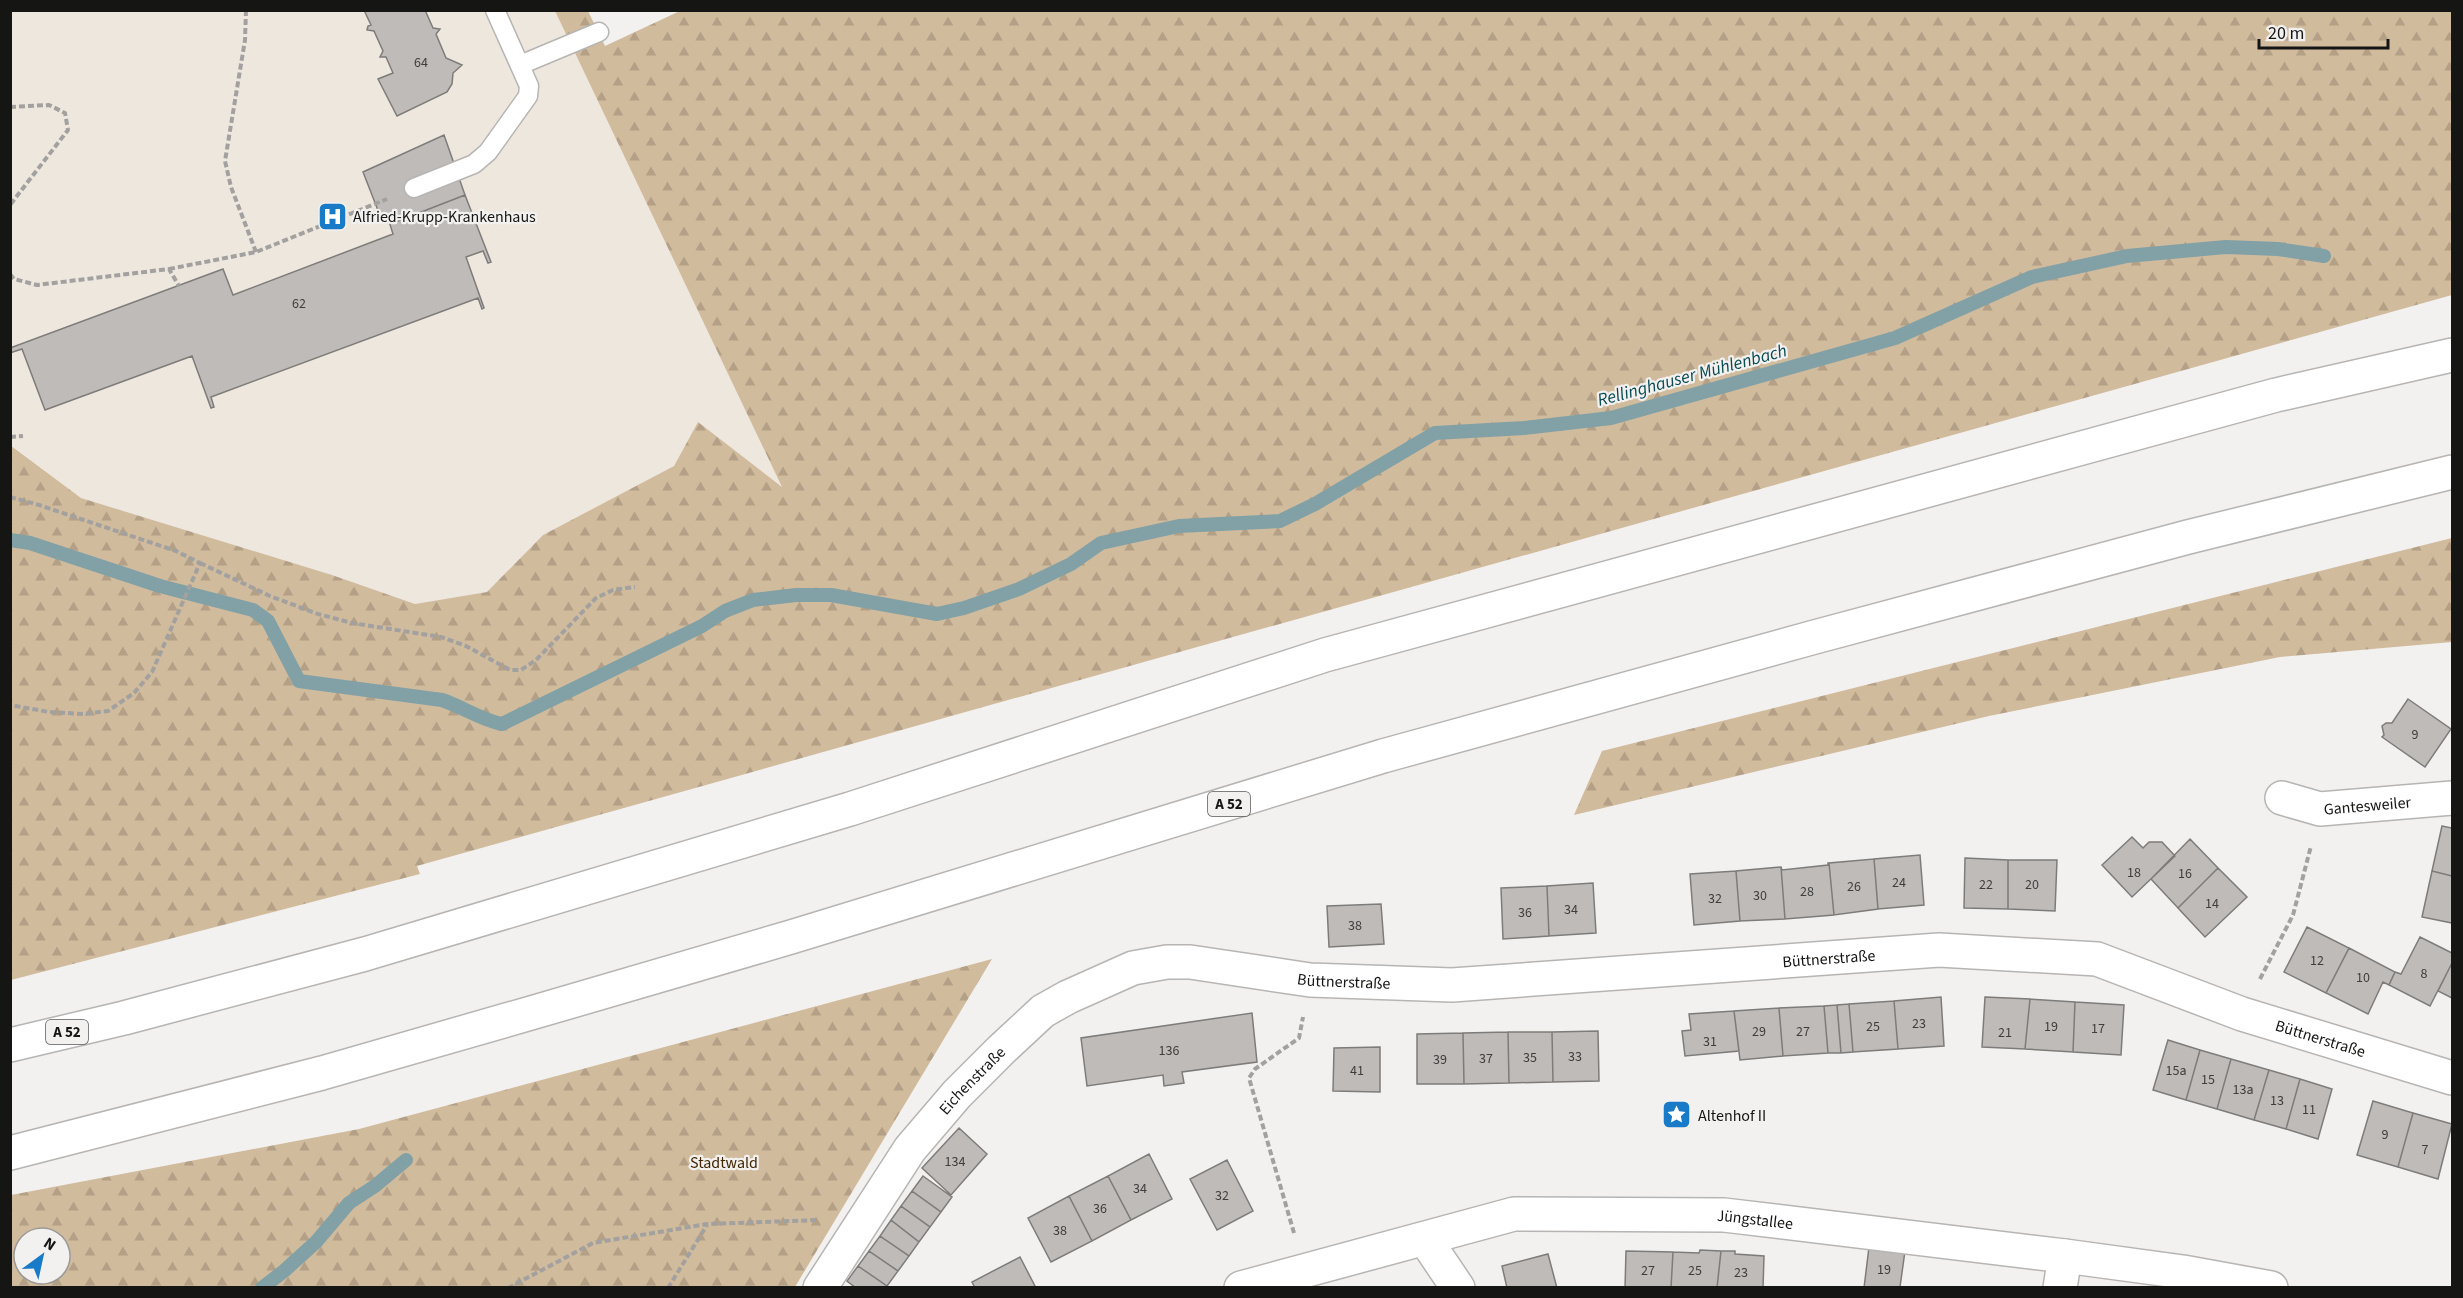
<svg xmlns="http://www.w3.org/2000/svg" width="2463" height="1298" font-family="'Source Sans 3',sans-serif">
<style>
.built{fill:#eee7de}
.forest{fill:url(#forest-firs);fill-rule:evenodd}
.lines{fill:none;stroke-linecap:round;stroke-linejoin:round}
.stream{stroke:#81a1a6;stroke-width:14}
.building{fill:#bebbb9;stroke:#7e7c7a;stroke-width:1.5}
.service-casing{stroke:#b7b5b3;stroke-width:21}
.minor-casing{stroke:#b7b5b3;stroke-width:36}
.motorway-casing{stroke:#b7b5b3;stroke-width:36}
.path{stroke:#a2a19f;stroke-width:4;stroke-dasharray:6 3;stroke-linecap:butt}
.service{stroke:#fff;stroke-width:18}
.minor{stroke:#fff;stroke-width:33}
.motorway{stroke:#fff;stroke-width:33}
.labels{text-anchor:middle;stroke-width:4.5;stroke-linejoin:round;paint-order:stroke}
.number-label{font-size:14px;fill:#3f3e3d}
.shield{fill:#f3f1ef;stroke:#585756;stroke-width:1.5}
.shield-label{font-size:15px;font-weight:bold;fill:#151514}
.poi-label{font-size:16px;fill:#151514;stroke:#f3f1ef;text-anchor:start}
.street-label{font-size:16px;fill:#151514;stroke:#f3f1ef}
.park-label{font-size:16px;fill:#3e2700;stroke:#f3f1ef}
.water-label{font-size:18px;font-style:italic;fill:#074b54;stroke:#f3f1ef}
</style>
<defs>
<pattern id="forest-firs" width="22" height="20" patternUnits="userSpaceOnUse" patternTransform="scale(1.5)"><rect width="22" height="20" fill="#d1bb9d"/><path d="M5 1l3.5 6h-7zM16 11l3.5 6h-7z" fill="#b3a086"/></pattern>
</defs>
<rect width="100%" height="100%" fill="#f3f1ef"/>
<path class="built" d="M10 11H555L783 488 698 422 674 466 543 535 487 592 415 604 332 575 81 498 11 445Z"/>
<path class="forest" d="M682 10 2452 11V295L417 866 420 874 11 980 10 445 81 498 332 575 415 604 487 592 543 535 674 466 698 422 782 487 555 11H588L605 46Z
M2452 538V642L2280 657 1989 716 1574 815 1602 751Z
M992 959 795 1287H11V1195L359 1129ZM24 1238H60V1274H24Z"/>
<g class="lines">
<path class="stream" d="M10 540 30 543 160 586 253 610 268 621 299 681 442 700C463 707 481 720 502 724L702 626 725 611 753 600 796 595H831L937 614 964 608 1019 589 1071 564 1101 543 1179 526 1280 521 1315 504 1435 433 1524 428 1611 418 1895 338 2032 277 2127 256 2226 247 2278 249 2324 256
M262 1288 284 1271 316 1242 349 1203 375 1186 406 1160"/>
</g>
<path class="building" d="M364 10H425L433 28 440 29 436 34 446 58 462 65 453 73 452 84 447 92 397 116 378 79 393 73 386 57H380L383 51 374 31 367 30 368 26 371 25Z
M444 135 465 195 393 223 389 214 381 218 363 172Z
M465 195 491 262 488 263 483 251 466 257 484 308 482 309 478 298 211 397 214 407 211 408 192 356 45 410 22 349 10 353V348L223 269 233 295 393 234 387 215 389 214 393 223Z
M2408 699 2451 729 2425 767 2382 737 2384 735 2382 726 2386 723H2392Z
M2442 826 2452 828V876L2432 871Z
M2132 837 2143 848 2149 842H2162L2175 856 2132 897 2102 865Z
M2190 839 2218 868 2178 908 2151 879Z
M1920 855 1924 905 1878 909 1874 859Z
M1965 858 2008 860V909L1964 908Z
M1874 859 1878 909 1834 915 1829 863Z
M2008 860H2057L2055 911 2008 909Z
M1828 863H1829L1834 915 1785 919 1781 867 1782 870 1828 865Z
M1781 867 1785 919 1740 921 1736 871Z
M2218 868 2247 897 2205 937 2178 908Z
M1736 871 1740 921 1694 925 1690 874Z
M2432 871 2452 876V923L2422 917Z
M1593 883 1596 933 1549 936 1547 886Z
M1547 886 1549 936 1503 939 1501 888Z
M1381 904 1384 944 1329 947 1327 906Z
M2307 927 2349 948 2326 993 2284 972Z
M2420 937 2452 953V963L2430 1006 2389 985 2395 972 2401 974Z
M2349 948 2395 972 2389 985 2383 982 2368 1014 2326 993Z
M2452 963V998L2438 991Z
M1941 997 1944 1046 1898 1049 1894 1001Z
M1985 997 2030 999 2025 1049 1982 1047Z
M2030 999 2075 1002 2073 1052 2025 1049Z
M1894 1001 1898 1049 1853 1052 1849 1004Z
M2075 1002 2124 1005 2121 1055 2073 1052Z
M1849 1004 1853 1052 1841 1053 1837 1005Z
M1837 1005 1841 1053H1828L1824 1006Z
M1824 1006 1828 1053 1783 1056 1779 1008Z
M1779 1008 1783 1056 1740 1060 1734 1011Z
M1734 1011 1739 1051 1685 1056 1682 1031 1691 1030 1689 1014Z
M1252 1013 1257 1062 1182 1072 1184 1083 1164 1086 1163 1075 1087 1086 1081 1038Z
M1598 1031 1599 1081 1553 1082 1552 1032Z
M1508 1032H1552L1553 1082 1509 1083Z
M1508 1032 1509 1083 1464 1084 1463 1033Z
M1463 1033 1464 1084H1417V1034Z
M2168 1040 2200 1050 2186 1100 2153 1090Z
M1380 1047V1092L1333 1091 1334 1048Z
M2200 1050 2231 1059 2217 1109 2186 1100Z
M2231 1059 2269 1070 2254 1120 2217 1109Z
M2269 1070 2300 1079 2286 1129 2254 1120Z
M2300 1079 2332 1089 2318 1139 2286 1129Z
M2373 1101 2413 1113 2398 1167 2357 1155Z
M2413 1113 2452 1124 2438 1179 2398 1167Z
M959 1128 987 1154 951 1195 922 1168Z
M1149 1154 1172 1199 1131 1220 1108 1176Z
M1227 1160 1253 1211 1217 1230 1190 1179Z
M923 1176 952 1197 941 1212 912 1191Z
M1108 1176 1131 1220 1092 1241 1069 1196Z
M912 1191 941 1212 930 1227 901 1206Z
M1069 1196 1092 1241 1051 1262 1028 1218Z
M901 1206 930 1227 919 1242 891 1220Z
M891 1220 919 1242 909 1256 880 1236Z
M880 1236 909 1256 898 1271 869 1251Z
M1869 1247 1905 1251 1900 1287 1904 1288H1864Z
M1700 1250 1721 1251 1717 1288H1671L1673 1252 1699 1253Z
M869 1251 898 1271 887 1286 858 1266Z
M1626 1251 1673 1252 1671 1288H1625Z
M1721 1251H1735V1254L1764 1256 1763 1288H1717Z
M1548 1254 1557 1288H1507L1502 1266Z
M1020 1257 1036 1288H975L972 1282Z
M858 1266 887 1286 886 1288H856L847 1281Z"/>
<g class="lines">
<defs>
<path id="service" d="M520 65 599 32
M414 188 474 164 488 152 528 96 529 86 495 10"/>
<g id="minor">
<path id="s1" d="M2282 798 2320 809 2452 798"/>
<path d="M1425 1239 1458 1288"/>
<path id="s2" d="M820 1288 910 1149 957 1094 1001 1050 1043 1011 1068 997 1133 968 1167 962H1190L1310 980 1452 985 1939 950 2097 959 2242 1014 2452 1078"/>
<path id="s3" d="M1241 1288 1514 1214 1724 1215 2065 1256 2183 1272 2271 1288"/>
<path d="M2060 1288 2065 1256"/>
</g>
<path id="motorway" d="M10 1045 124 1018 365 954 850 809 1325 655 2276 395 2452 355
M10 1153 322 1073 531 1013 791 937 1383 756 1811 638 2188 537 2452 472"/>
</defs>
<use href="#service" class="service-casing"/>
<use href="#minor" class="minor-casing"/>
<use href="#motorway" class="motorway-casing"/>
<path class="path" d="M246 10 245 40 225 161 231 187 256 252
M10 107 49 105 65 113 68 130 10 205
M169 269 256 252 387 199
M10 274 14 279 37 285 169 269 179 286
M10 437 23 436
M10 497 39 505 176 551 200 563 152 672 134 693 108 711 83 714 49 712 10 705
M200 563 270 596 318 614 352 623 441 637 466 646 510 670H521L536 660 596 598 613 590 635 587
M2260 979 2293 915 2311 846
M1294 1233 1249 1078 1255 1069 1299 1038 1303 1017
M508 1288 593 1243 707 1224 819 1220
M668 1288 707 1225"/>
<use href="#service" class="service"/>
<use href="#minor" class="minor"/>
<use href="#motorway" class="motorway"/>
</g>
<defs>
<symbol id="hospital-square" viewBox="-11 -11 22 22"><rect x="-9" y="-9" width="18" height="18" rx="4" fill="#197bc7" stroke="#f3f1ef"/><path d="M-5-5h3v3.5h4V-5h3V5h-3V1.5h-4V5h-3Z" fill="#fff"/></symbol>
<symbol id="sight-square" viewBox="-11 -11 22 22"><rect x="-9" y="-9" width="18" height="18" rx="4" fill="#197bc7" stroke="#f3f1ef"/><path d="M0-6L1.8-2.2L6-1.7L2.9 1.2L3.7 5.4L0 3.3L-3.7 5.4L-2.9 1.2L-6-1.7L-1.8-2.2Z" fill="#fff"/></symbol>
</defs>
<g fill-rule="evenodd">
<use href="#hospital-square" x="316" y="200" width="33" height="33"/>
<use href="#sight-square" x="1660" y="1098" width="33" height="33"/>
</g>
<g class="labels">
<g class="number-label">
<text x="421" y="67">64</text>
<text x="299" y="308">62</text>
<text x="2415" y="739">9</text>
<text x="2134" y="877">18</text>
<text x="2185" y="878">16</text>
<text x="1899" y="887">24</text>
<text x="1986" y="889">22</text>
<text x="2032" y="889">20</text>
<text x="1854" y="891">26</text>
<text x="1807" y="896">28</text>
<text x="1760" y="900">30</text>
<text x="1715" y="903">32</text>
<text x="2212" y="908">14</text>
<text x="1571" y="914">34</text>
<text x="1525" y="917">36</text>
<text x="1355" y="930">38</text>
<text x="2317" y="965">12</text>
<text x="2424" y="978">8</text>
<text x="2363" y="982">10</text>
<text x="1919" y="1028">23</text>
<text x="1873" y="1031">25</text>
<text x="2051" y="1031">19</text>
<text x="2098" y="1033">17</text>
<text x="1759" y="1036">29</text>
<text x="1803" y="1036">27</text>
<text x="2005" y="1037">21</text>
<text x="1710" y="1046">31</text>
<text x="1169" y="1055">136</text>
<text x="1575" y="1061">33</text>
<text x="1530" y="1062">35</text>
<text x="1486" y="1063">37</text>
<text x="1440" y="1064">39</text>
<text x="1357" y="1075">41</text>
<text x="2176" y="1075">15a</text>
<text x="2208" y="1084">15</text>
<text x="2243" y="1094">13a</text>
<text x="2277" y="1105">13</text>
<text x="2309" y="1114">11</text>
<text x="2385" y="1139">9</text>
<text x="2425" y="1154">7</text>
<text x="955" y="1166">134</text>
<text x="1140" y="1193">34</text>
<text x="1222" y="1200">32</text>
<text x="1100" y="1213">36</text>
<text x="1060" y="1235">38</text>
<text x="1884" y="1274">19</text>
<text x="1648" y="1275">27</text>
<text x="1695" y="1275">25</text>
<text x="1741" y="1277">23</text>
</g>
<g class="shield">
<rect x="1208" y="792" width="42" height="24" rx="4.5"/>
<rect x="46" y="1020" width="42" height="24" rx="4.5"/>
</g>
<g class="shield-label">
<text x="1229" y="809">A 52</text>
<text x="67" y="1037">A 52</text>
</g>
<g class="poi-label">
<text x="353" y="222">Alfried-Krupp-Krankenhaus</text>
<text x="1698" y="1121">Altenhof II</text>
</g>
<g class="street-label">
<text dy="6" stroke="none"><textPath href="#s1" startOffset="87">Gantesweiler</textPath></text>
<text dy="6" stroke="none"><textPath href="#s2" startOffset="1156">Büttnerstraße</textPath></text>
<text dy="6" stroke="none"><textPath href="#s2" startOffset="670">Büttnerstraße</textPath></text>
<text dy="6" stroke="none"><textPath href="#s2" startOffset="1662">Büttnerstraße</textPath></text>
<text dy="6" stroke="none"><textPath href="#s2" startOffset="258">Eichenstraße</textPath></text>
<text dy="6" stroke="none"><textPath href="#s3" startOffset="524">Jüngstallee</textPath></text>
</g>
<g class="park-label">
<text x="724" y="1168">Stadtwald</text>
</g>
<g class="water-label">
<text transform="translate(1692 375) rotate(-15)" y="6">Rellinghauser Mühlenbach</text>
</g>
</g>
<rect width="2463" height="1298" fill="none" stroke="#151514" stroke-width="24"/>
<g transform="translate(42 1256) rotate(33)"><circle r="28" fill="#f3f1ef" stroke="#9a9997" stroke-width="1.5"/>
<path d="M0-4.5L10 22L0 15L-10 22Z" fill="#197bc7"/>
<text y="-9" font-size="16" font-weight="bold" text-anchor="middle" fill="#151514">N</text>
</g>
<path d="M2259 39v9h129v-9" fill="none" stroke="#151514" stroke-width="3"/>
<text x="2268" y="39" font-size="18" fill="#151514" stroke="#f3f1ef" stroke-width="4.5" paint-order="stroke">20 m</text>
</svg>
